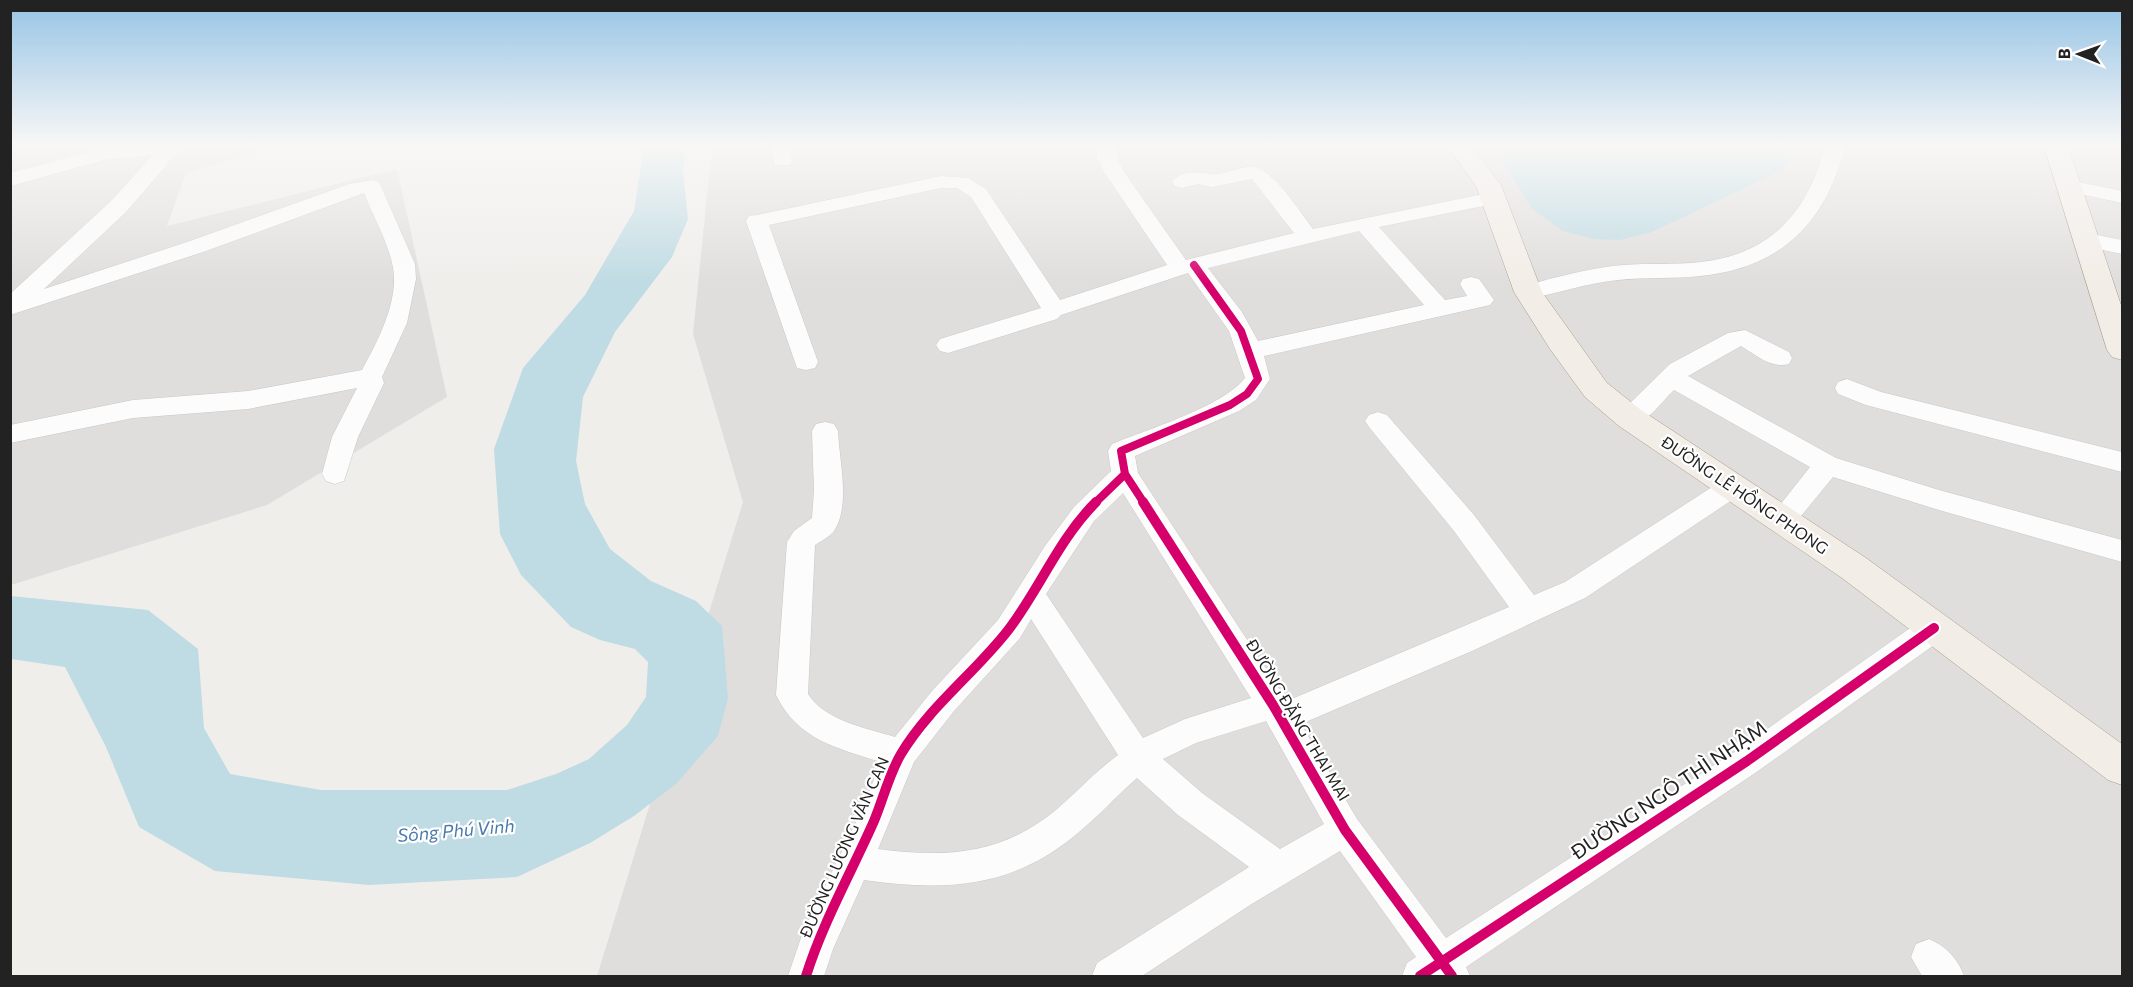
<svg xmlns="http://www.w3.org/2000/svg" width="2133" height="987" font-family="Commissioner,sans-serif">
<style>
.residential{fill:#dfdedc}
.water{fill:#bfdbe3}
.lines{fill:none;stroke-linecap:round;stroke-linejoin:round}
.minor-casing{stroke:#c9c8c7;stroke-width:1}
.major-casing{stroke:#a79c86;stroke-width:1}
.minor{fill:#fdfcfc;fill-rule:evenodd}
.major{fill:#f3ede7;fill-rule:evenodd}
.cycleway-far1-casing{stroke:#fff;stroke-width:10}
.cycleway-casing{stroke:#fff;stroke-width:14}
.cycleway-far1{stroke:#d6006c;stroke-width:8}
.cycleway{stroke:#d6006c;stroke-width:10}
.labels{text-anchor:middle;stroke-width:4.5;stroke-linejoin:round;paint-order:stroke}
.street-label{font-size:16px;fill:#222;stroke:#fff}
.water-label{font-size:18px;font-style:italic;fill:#4a7aab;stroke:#fff}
.near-street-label{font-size:20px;fill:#222;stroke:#fff}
</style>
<rect width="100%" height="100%" fill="#f0eeeb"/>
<path class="residential" d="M11 146H279L186 173 167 226 397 169 447 397 267 505 11 585Z
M712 146H2122V976H597L743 502 693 334Z"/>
<path class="water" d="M640 146H686L683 172 688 219 672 257 615 332 583 397 576 461 585 504 610 549 651 581 696 601 722 626 728 698 718 736 676 784 634 816 590 843 517 877 369 885 215 871 139 827 106 747 65 667 11 659V596L148 610 198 649 204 728 230 774 321 790H507L556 774 589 759 627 725 646 697 648 662 635 649 600 640 571 627 521 575 500 534 494 449 523 368 585 295 634 211 642 160Z
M1493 146H1792L1784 169 1652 232 1620 240 1594 239 1563 231 1532 209Z"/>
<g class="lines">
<defs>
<path id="minor" d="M183 146 126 212 44 289 190 241 349 184 372 180 379 182 415 264 416 279 407 323 382 377 384 383 358 437 344 481 335 484 326 481 322 474 332 437 357 388 248 409 133 418 10 443V425L133 400 248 391 362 370C378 341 401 298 392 263 387 240 373 216 364 193L206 251 10 315V294L110 202 153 155 108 159 10 186V173L107 147Z
M770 146H790L792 161 789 165H775Z
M1096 146H1116L1117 157 1124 172 1186 260 1294 233 1252 179 1212 187 1198 184 1182 188 1175 186 1172 182C1180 170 1198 172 1210 174 1224 176 1238 166 1252 167 1273 168 1300 212 1313 229L1493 192 1500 194 1504 198 1500 202 1493 204 1379 227 1445 300 1467 296 1460 284 1463 279 1471 277 1479 279 1494 300 1490 305 1264 356 1270 379 1256 400 1239 411 1135 456 1138 473 1287 701 1509 607 1454 531 1369 427 1365 421 1369 415 1378 412 1387 415 1474 515 1534 595 1565 582 1723 480 1732 477 1741 480 1745 487 1741 494 1585 598 1472 651 1301 724 1357 819 1446 938 1736 751 1923 619 1934 616 1945 619 1949 628 1945 637 1758 771 1466 967 1470 976H1402L1407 963 1416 957 1340 851 1250 905 1142 976H1092L1097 963 1249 867 1178 815 1137 778C1115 797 1096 819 1073 837 1009 889 942 891 864 880L833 949 824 976H788L803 932 860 814 881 762C837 748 798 740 776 695L787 542 794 531 812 518 814 491 812 431 816 424 825 422 834 424 838 431C839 460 851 505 834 531 829 537 821 541 815 545L808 694C825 721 866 728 895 737L932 691 998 620 1045 546 1074 507 1111 471 1108 451 1112 444C1146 430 1224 406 1245 378L1229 331 1188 273 1061 315 1057 319 948 353 940 351 936 345 940 339 1041 308 971 197 957 188H941L769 225 818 362 815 368 806 370 797 368 746 221 749 216 757 215 941 176 968 178 986 189 1060 300 1167 265 1104 172 1097 157ZM1359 231 1424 305 1258 341 1242 312 1208 268ZM1123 493 1251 698 1185 719 1143 738 1046 594 1094 521ZM1031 619 1118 755C1096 771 1077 792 1056 810 1001 855 946 858 878 849L914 762 954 711 1020 638ZM1266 721 1324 824 1280 849 1202 793 1163 759 1196 743Z
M1825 146H1845C1826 223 1781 268 1700 276 1673 279 1645 277 1618 280 1587 283 1558 293 1528 299L1520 297 1517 292 1520 287C1553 278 1589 268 1623 265 1649 263 1675 265 1701 262 1771 254 1808 212 1825 146Z
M2069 180 2122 191V203L2062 190 2059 186 2062 182Z
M2087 233 2122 240V254L2079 245 2076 240 2079 235Z
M1745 330 1789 352 1792 358 1789 364C1771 369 1756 355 1741 346L1688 376 1836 458 1939 490 2122 540V562L1939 510 1833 477 1792 527 1782 531 1772 527 1768 520 1810 467 1674 390C1659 404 1643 431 1621 424L1617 418 1621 412 1670 364 1728 333Z
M1847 379 1881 392 2122 452V472L1866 405 1838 394 1835 388 1838 382Z
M1929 939C1946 946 1958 959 1964 976H1922L1911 957 1916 944Z"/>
<path id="major" d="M1447 146H1472L1501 185 1542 292 1607 383 1641 410 1866 558 2122 744V785L2108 780 1842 578 1619 426 1585 397 1550 349 1514 292 1476 186Z
M2044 146H2068L2122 308V360L2112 357 2107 350Z"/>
</defs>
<use href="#minor" class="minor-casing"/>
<use href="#major" class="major-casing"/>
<use href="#minor" class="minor"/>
<use href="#major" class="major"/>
<defs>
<path id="cycleway-far1" d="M1095 503 1125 474
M1144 503 1125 474 1121 451 1230 405 1247 394 1258 379 1241 331 1194 265"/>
<path id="cycleway" d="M1143 502 1273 705 1345 830 1452 976
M806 976C823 922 851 873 874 821 883 800 889 774 901 754 929 707 976 672 1009 629 1040 588 1059 539 1096 502
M1420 976 1747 761 1934 628"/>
</defs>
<use href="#cycleway-far1" class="cycleway-far1-casing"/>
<use href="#cycleway" class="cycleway-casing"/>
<use href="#cycleway-far1" class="cycleway-far1"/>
<use href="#cycleway" class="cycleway"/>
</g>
<linearGradient id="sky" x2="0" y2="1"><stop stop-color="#97c4e6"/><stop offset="0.51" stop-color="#f8f7f6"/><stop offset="1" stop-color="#f8f7f6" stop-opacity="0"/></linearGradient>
<rect width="2133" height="284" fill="url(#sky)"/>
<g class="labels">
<g class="street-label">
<text transform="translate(1745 495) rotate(34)" y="6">ĐƯỜNG LÊ HỒNG PHONG</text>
<text transform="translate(1298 720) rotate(59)" y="6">ĐƯỜNG ĐẶNG THAI MAI</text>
<text transform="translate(844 847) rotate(-66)" y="6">ĐƯỜNG LƯƠNG VĂN CAN</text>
</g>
<g class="water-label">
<text transform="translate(456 831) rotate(-5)" y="6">Sông Phú Vinh</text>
</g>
<g class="near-street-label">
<text transform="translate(1669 790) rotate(-34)" y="7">ĐƯỜNG NGÔ THÌ NHẬM</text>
</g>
</g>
<rect width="2133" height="987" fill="none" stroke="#222222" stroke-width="24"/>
<g transform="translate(2079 54) rotate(271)" stroke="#ffffff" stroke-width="4.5" paint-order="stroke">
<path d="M0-4.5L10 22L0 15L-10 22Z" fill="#222222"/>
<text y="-9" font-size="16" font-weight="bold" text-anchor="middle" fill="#222222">B</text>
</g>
</svg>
